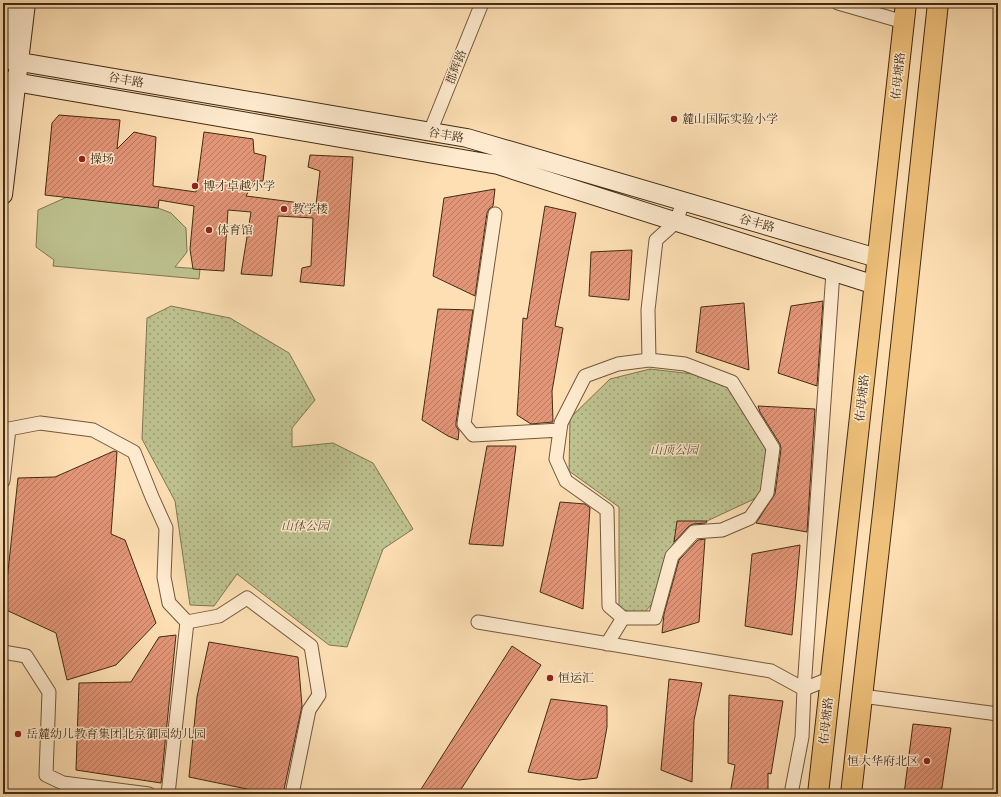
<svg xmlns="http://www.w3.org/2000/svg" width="1001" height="797" font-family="Vollkorn,'Noto Serif SC',serif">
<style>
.green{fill:url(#green-dots);stroke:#807651}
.pitch{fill:#bdc28f;stroke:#807651}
.building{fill:url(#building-hatch);stroke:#422b13}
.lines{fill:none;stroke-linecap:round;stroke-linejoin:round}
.street-casing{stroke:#71583b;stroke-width:15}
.secondary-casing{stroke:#422b13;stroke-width:20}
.primary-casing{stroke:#422b13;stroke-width:22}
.street{stroke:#feeace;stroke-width:13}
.secondary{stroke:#feeace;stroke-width:18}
.primary{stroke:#eec07a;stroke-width:20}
.poi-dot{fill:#8f2418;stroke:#feeace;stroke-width:1.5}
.labels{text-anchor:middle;stroke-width:3;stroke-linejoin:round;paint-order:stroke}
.street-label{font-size:12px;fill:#422b13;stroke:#feeace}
.poi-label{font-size:12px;fill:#422b13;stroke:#feeace;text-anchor:start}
.park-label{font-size:12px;font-style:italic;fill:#615132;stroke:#feeace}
</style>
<defs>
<pattern id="green-dots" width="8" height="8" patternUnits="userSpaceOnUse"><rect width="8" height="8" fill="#bdc28f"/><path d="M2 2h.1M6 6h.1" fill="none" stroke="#9b9e74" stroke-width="1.8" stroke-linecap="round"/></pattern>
<pattern id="building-hatch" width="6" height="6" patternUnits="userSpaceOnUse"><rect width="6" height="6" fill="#e39577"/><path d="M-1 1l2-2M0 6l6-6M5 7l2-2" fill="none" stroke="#ba7a60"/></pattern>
</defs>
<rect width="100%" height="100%" fill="#fddfb3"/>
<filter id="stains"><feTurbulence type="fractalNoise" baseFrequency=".005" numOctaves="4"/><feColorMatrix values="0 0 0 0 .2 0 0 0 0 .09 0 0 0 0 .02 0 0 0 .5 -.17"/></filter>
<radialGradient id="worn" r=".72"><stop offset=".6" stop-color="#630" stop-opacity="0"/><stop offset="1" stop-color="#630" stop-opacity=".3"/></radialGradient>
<path class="green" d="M171 306 230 318 289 353 315 400 292 428V447L333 443 373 463 413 529 383 549 347 647 329 645 237 574 214 606 190 605 175 501 142 439 147 318Z
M650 369 693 374 730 387 766 450 767 493 707 521 675 538 657 598 644 613 619 610V507L569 471 570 418 610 379Z"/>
<path class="pitch" d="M67 197 158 208 171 213 186 228 187 252 175 267 200 269 199 279 53 266 54 260 36 247 38 210Z"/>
<path class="building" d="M59 115 120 120 117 149 134 132 156 137 153 186 196 192 204 132 253 139 254 153 266 156 263 181H254L246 196 316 205 320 171 308 167 310 155 353 157 344 286 300 282 302 268 311 266 313 218 278 216 272 276 241 274 251 212 228 210 224 271 193 269 190 249 194 206 159 200 158 208 45 195 52 123Z
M495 189 493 206 489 209 487 213 475 296 433 276 444 198Z
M545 206 576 213 555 326 563 328 552 391 553 422 531 424 517 415 523 318 527 319Z
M632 250 629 300 589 296 591 252Z
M823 301 817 386 778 373 791 306Z
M744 303 749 370 696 352 701 307Z
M438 309 473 310 456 423V426L459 431 458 440 448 436 422 420Z
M758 406 815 409 807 532 756 523 775 494 781 449 780 444 760 412Z
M487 446H516L503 546 469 544Z
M114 451 117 452 111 534 125 540 156 623 116 665 67 680 56 633 4 609 18 478 55 477Z
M560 502 585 504 590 508 583 609 540 592Z
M677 521H707L706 523 693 524 689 526 674 542Z
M705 539 699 622 662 633 664 614 679 560 698 540Z
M800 545 792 635 745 626 752 554Z
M176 635 161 783 76 770 79 683 131 682 159 637Z
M209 642 298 657 302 706 283 794H271L189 777 197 697Z
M512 646 541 665 458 794H418Z
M669 679 702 683 694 720 692 782 661 770Z
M729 695 783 701 771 774 768 773V794H730L735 765 728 763Z
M551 699 607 706V727L600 766 597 778 579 780 528 772Z
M913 724 951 728 941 794H904Z"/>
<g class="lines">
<defs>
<path id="street" d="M838 3 904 22
M430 132 482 3
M495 214 464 424 473 435 560 430
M649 360 618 364 585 376 561 423 556 459 566 481 607 510 609 606 623 618H655L672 556 694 532 722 530 750 518 767 493 773 448 732 382 685 364 649 360 648 310 656 240 676 222 683 202
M3 481 9 429 40 423 93 430 134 452 152 497 166 528 164 577 169 603 187 622 219 616 247 598 311 646 319 695 309 710 292 794
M478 622 771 671 804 689 802 737 791 794
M607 644 623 618
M3 652 26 656 49 692 46 775 63 783 149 794
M831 678 804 689 833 272
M862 696 998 714
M168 794 187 622"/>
<path id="secondary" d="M3 54 9 3
M3 59 467 138 877 258
M3 80 498 165 875 285
M3 195 26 3"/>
<path id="primary" d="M818 794 906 3
M851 794 884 504 938 3"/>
</defs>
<use href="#street" class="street-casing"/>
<use href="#secondary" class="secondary-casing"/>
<use href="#primary" class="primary-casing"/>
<use href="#street" class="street"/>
<use href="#secondary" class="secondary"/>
<use href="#primary" class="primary"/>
</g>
<g class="poi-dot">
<circle cx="674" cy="119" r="4"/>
<circle cx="82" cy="159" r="4"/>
<circle cx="195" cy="186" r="4"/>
<circle cx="284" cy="209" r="4"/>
<circle cx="209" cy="230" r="4"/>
<circle cx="550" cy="678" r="4"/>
<circle cx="18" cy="734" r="4"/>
<circle cx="927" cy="761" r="4"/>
</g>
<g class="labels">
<g class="street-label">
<text transform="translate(456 67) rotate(-69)" y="4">郡辉路</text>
<text transform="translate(898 76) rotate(-84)" y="4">佑母塘路</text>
<text transform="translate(126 80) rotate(10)" y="4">谷丰路</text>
<text transform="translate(446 135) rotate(10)" y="4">谷丰路</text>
<text transform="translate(757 223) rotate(16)" y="4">谷丰路</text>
<text transform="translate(862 398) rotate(-84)" y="4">佑母塘路</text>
<text transform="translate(826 721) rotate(-84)" y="4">佑母塘路</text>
</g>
<g class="poi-label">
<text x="682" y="123">麓山国际实验小学</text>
<text x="90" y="163">操场</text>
<text x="203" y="190">博才卓越小学</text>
<text x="292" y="213">教学楼</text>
<text x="217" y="234">体育馆</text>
<text x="558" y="682">恒运汇</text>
<text x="26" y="738">岳麓幼儿教育集团北京御园幼儿园</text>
<text x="919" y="765" text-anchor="end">恒大华府北区</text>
</g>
<g class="park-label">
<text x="674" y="454">山顶公园</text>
<text x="305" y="530">山体公园</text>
</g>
</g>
<rect width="1001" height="797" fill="none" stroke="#fddfb3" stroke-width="16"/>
<rect x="4" y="4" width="993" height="789" fill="none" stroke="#422b13" stroke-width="2"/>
<rect x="8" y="8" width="985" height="781" fill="none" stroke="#422b13"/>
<rect width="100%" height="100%" filter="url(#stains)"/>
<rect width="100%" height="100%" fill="url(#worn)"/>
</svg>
